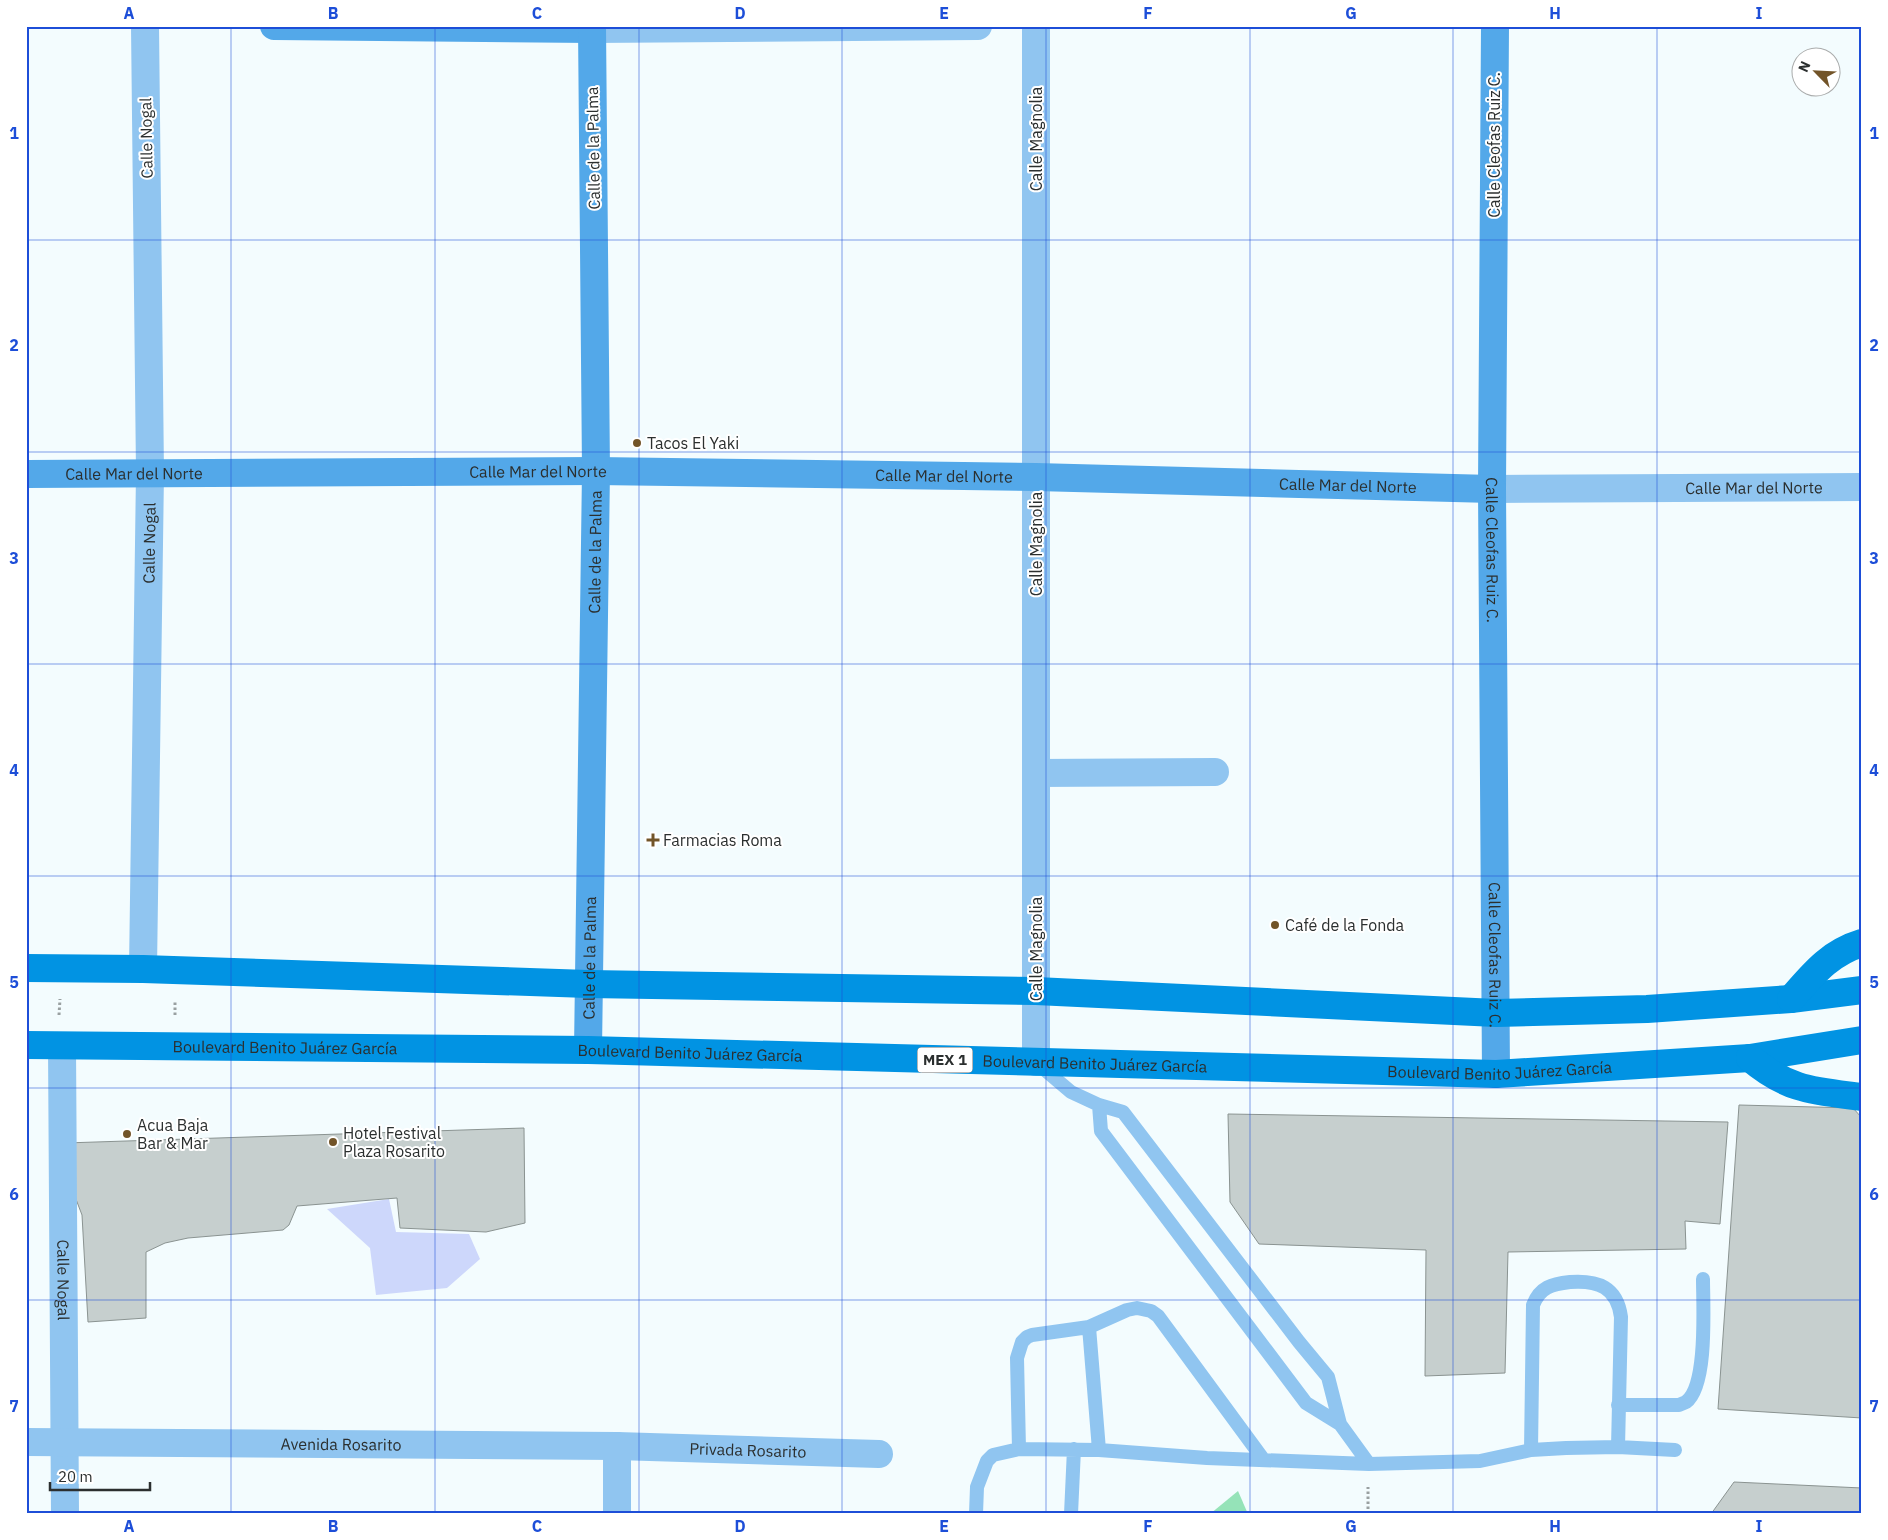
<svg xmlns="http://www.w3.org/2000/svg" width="1888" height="1540" font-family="'IBM Plex Sans',sans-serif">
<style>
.green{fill:#95e3b8}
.water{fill:#cdd7fb}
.building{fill:#c6cfce;stroke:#8a9391}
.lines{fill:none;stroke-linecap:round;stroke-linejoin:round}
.path{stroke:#99a0a1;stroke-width:3;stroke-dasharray:2.5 2.5;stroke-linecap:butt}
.lane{stroke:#90c5f0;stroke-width:14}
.street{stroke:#90c5f0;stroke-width:28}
.secondary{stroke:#53a8e9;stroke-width:28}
.primary{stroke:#0193e3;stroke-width:28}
.grid{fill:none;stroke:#1d4ed8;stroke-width:1;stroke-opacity:0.55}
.poi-dot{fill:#725428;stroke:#fff;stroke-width:2}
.labels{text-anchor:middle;stroke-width:4;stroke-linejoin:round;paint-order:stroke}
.shield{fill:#fff;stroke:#6b6d6d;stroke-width:1}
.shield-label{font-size:15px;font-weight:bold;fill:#2b2f2f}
.street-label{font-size:16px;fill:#2b2f2f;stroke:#fff}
.poi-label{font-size:16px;fill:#2b2f2f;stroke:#fff;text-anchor:start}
.neatline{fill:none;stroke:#1d4ed8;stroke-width:2}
.grid-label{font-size:16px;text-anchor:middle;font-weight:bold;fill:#1d4ed8}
</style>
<rect width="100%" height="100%" fill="#f3fcfe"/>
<path class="green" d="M1238 1491 1248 1514H1210Z"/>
<path class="water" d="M389 1199 396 1232 469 1234 480 1259 447 1288 376 1295 370 1248 327 1209Z"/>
<path class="building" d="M1739 1105 1853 1108 1862 1118V1418L1718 1409Z
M1228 1114 1728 1122 1720 1224 1685 1221 1686 1249 1508 1252 1505 1373 1425 1376 1426 1250 1259 1244 1230 1202Z
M524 1128 525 1223 486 1232 400 1228 397 1198 297 1206 289 1225 283 1230 188 1238 165 1243 146 1252V1318L88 1322 82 1215 74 1194 65 1143Z
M1734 1482 1862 1488V1514H1711Z"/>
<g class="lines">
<path class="path" d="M59 1015 60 999
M175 1015V1001
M1368 1514V1487"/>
<path class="lane" d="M1038 1064 1071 1092 1099 1105 1123 1112 1299 1342 1328 1377 1340 1424 1369 1464
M1099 1105 1101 1131 1306 1403 1340 1424
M1089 1327 1099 1450
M1618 1405H1679C1681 1404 1684 1403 1686 1402 1708 1386 1703 1305 1703 1279
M1019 1449 1017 1358 1022 1342 1027 1337 1032 1335 1089 1327 1127 1310 1137 1308 1151 1311 1158 1316 1263 1459
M1531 1450 1533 1305C1540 1287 1552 1284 1570 1282 1598 1280 1617 1287 1621 1317L1618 1447
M976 1514 977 1487 987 1461 993 1455 1019 1449 1099 1450 1207 1458 1369 1464 1480 1461 1531 1450 1566 1448 1618 1447 1675 1450
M1071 1514 1074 1449"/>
<g class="street">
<path d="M592 29 978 26"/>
<path id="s1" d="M1492 489 1862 487"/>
<path d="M1036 773 1215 772"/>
<path id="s2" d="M143 969 150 473 145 26"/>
<path id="s3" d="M62 1046 65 1514"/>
<path d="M1036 1062V26"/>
<path id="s4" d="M26 1442 617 1446 879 1454"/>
<path d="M617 1514V1446"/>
</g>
<g class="secondary">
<path d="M274 26 592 29"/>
<path id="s5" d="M1495 26 1492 489 1496 1074"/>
<path id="s6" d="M26 474 596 471 1036 477 1492 489"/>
<path id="s7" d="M588 1050 596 471 592 26"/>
</g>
<g class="primary">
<path d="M26 968 143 969 588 984 1036 991 1496 1013 1647 1009 1791 999 1862 990"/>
<path d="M1791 999C1813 974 1829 953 1862 943"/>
<path id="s8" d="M26 1045 588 1050 1496 1074 1750 1058 1862 1040"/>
<path d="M1750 1058C1789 1091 1815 1091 1862 1097"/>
</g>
</g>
<path class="grid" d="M231 26V1514M435 26V1514M639 26V1514M842 26V1514M1046 26V1514M1250 26V1514M1453 26V1514M1657 26V1514M26 240H1862M26 452H1862M26 664H1862M26 876H1862M26 1088H1862M26 1300H1862"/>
<g class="poi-dot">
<circle cx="637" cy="443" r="5"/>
<path d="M650.5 832.5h5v5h5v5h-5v5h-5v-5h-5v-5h5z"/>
<circle cx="1275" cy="925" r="5"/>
<circle cx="127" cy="1134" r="5"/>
<circle cx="333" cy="1142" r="5"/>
</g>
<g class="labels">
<rect class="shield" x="917.5" y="1047.5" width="55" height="25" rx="4"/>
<g class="shield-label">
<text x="945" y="1065">MEX 1</text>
</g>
<g class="street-label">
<text transform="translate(146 138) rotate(-91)" y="6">Calle Nogal</text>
<text transform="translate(1036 139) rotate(-90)" y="6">Calle Magnolia</text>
<text transform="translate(1494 145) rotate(-90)" y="6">Calle Cleofas Ruiz C.</text>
<text transform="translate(593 148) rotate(-91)" y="6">Calle de la Palma</text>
<text dy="6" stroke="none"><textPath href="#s6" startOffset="512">Calle Mar del Norte</textPath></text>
<text dy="6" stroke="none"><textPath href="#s6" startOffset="108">Calle Mar del Norte</textPath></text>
<text dy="6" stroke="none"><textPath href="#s6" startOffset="918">Calle Mar del Norte</textPath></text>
<text dy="6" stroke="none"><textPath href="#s6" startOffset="1322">Calle Mar del Norte</textPath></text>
<text dy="6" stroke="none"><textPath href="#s1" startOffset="262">Calle Mar del Norte</textPath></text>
<text dy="6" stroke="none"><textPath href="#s2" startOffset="426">Calle Nogal</textPath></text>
<text transform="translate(1036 544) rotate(-90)" y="6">Calle Magnolia</text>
<text dy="6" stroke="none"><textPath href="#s5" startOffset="524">Calle Cleofas Ruiz C.</textPath></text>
<text dy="6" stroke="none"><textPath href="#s7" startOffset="498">Calle de la Palma</textPath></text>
<text transform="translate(1036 949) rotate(-90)" y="6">Calle Magnolia</text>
<text dy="6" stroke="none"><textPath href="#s5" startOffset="929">Calle Cleofas Ruiz C.</textPath></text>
<text dy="6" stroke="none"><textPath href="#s7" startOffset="92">Calle de la Palma</textPath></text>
<text dy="6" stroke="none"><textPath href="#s8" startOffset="259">Boulevard Benito Juárez García</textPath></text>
<text dy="6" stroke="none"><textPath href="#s8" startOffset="664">Boulevard Benito Juárez García</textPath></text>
<text dy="6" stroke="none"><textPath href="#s8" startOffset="1069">Boulevard Benito Juárez García</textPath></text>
<text dy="6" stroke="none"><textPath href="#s8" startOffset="1474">Boulevard Benito Juárez García</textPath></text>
<text dy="6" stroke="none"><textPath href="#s3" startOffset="234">Calle Nogal</textPath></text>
<text dy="6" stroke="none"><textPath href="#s4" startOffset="315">Avenida Rosarito</textPath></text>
<text dy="6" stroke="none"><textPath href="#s4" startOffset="722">Privada Rosarito</textPath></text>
</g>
<g class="poi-label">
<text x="647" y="449">Tacos El Yaki</text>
<text x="663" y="846">Farmacias Roma</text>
<text x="1285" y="931">Café de la Fonda</text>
<text x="137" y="1131">Acua Baja<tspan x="137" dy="18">Bar &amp; Mar</tspan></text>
<text x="343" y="1139">Hotel Festival<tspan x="343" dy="18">Plaza Rosarito</tspan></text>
</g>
</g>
<rect width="1888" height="1540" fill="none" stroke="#ffffff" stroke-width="55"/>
<g transform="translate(1816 72) rotate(294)"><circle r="24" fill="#ffffff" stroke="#aaacac"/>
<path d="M0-4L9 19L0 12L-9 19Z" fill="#725428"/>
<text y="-8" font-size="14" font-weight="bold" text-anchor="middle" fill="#2b2f2f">N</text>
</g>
<path d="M50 1482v8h100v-8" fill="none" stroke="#2b2f2f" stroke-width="2.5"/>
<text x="58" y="1482" font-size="15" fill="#2b2f2f" stroke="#ffffff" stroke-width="4" paint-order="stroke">20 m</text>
<rect x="28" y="28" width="1832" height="1484" class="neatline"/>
<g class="grid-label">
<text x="129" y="19">A</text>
<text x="333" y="19">B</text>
<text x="537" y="19">C</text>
<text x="740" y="19">D</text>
<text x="944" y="19">E</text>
<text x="1148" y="19">F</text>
<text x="1351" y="19">G</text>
<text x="1555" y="19">H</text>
<text x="1759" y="19">I</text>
<text x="14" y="139">1</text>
<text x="1874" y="139">1</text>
<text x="14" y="351">2</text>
<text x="1874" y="351">2</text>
<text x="14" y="564">3</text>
<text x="1874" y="564">3</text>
<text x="14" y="776">4</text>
<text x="1874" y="776">4</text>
<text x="14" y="988">5</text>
<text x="1874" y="988">5</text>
<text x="14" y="1200">6</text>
<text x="1874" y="1200">6</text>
<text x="14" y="1412">7</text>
<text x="1874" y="1412">7</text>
<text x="129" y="1532">A</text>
<text x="333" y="1532">B</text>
<text x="537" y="1532">C</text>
<text x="740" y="1532">D</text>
<text x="944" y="1532">E</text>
<text x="1148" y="1532">F</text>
<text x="1351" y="1532">G</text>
<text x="1555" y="1532">H</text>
<text x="1759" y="1532">I</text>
</g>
</svg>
